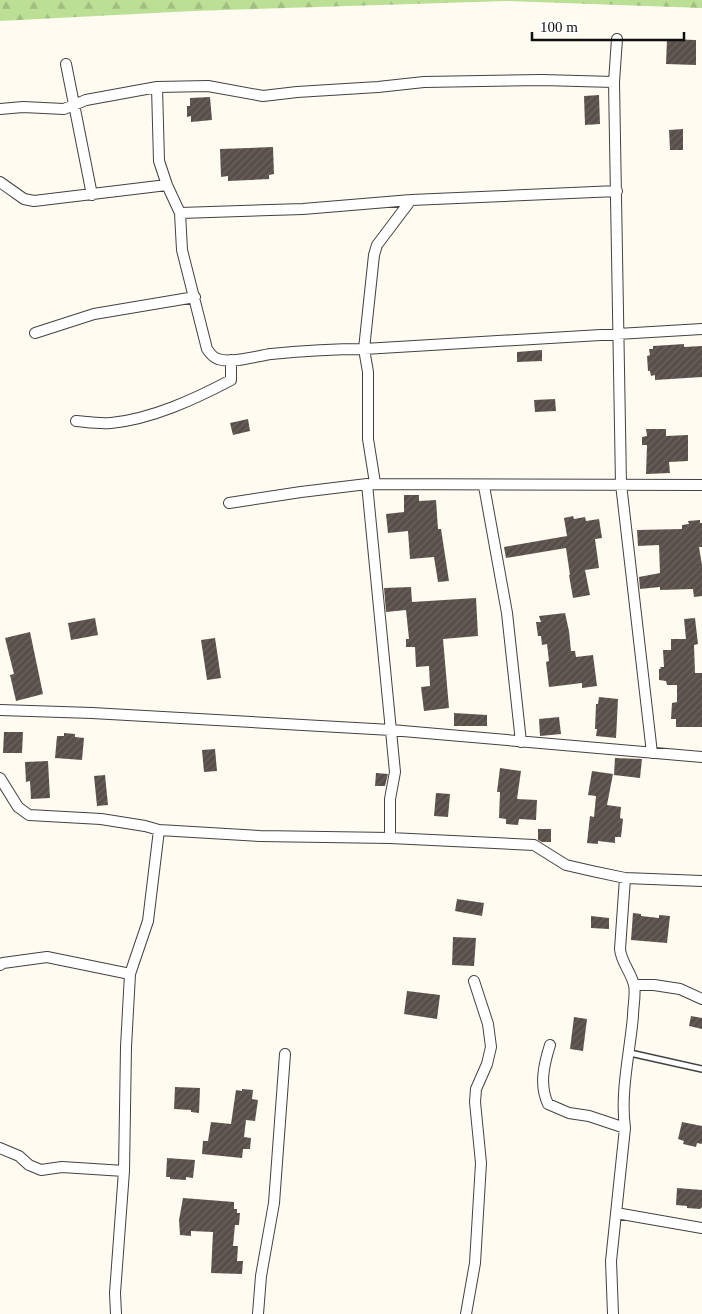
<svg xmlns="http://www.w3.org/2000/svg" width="702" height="1314" font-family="Georgia,serif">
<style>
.forest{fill:url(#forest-firs)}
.building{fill:url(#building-hatch)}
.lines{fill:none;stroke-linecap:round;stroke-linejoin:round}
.service-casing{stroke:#424242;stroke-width:8}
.minor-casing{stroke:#424242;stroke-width:12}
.service{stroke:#fff;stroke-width:5}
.minor{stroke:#fff;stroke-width:10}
</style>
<defs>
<pattern id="forest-firs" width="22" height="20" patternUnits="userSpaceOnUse" patternTransform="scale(1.25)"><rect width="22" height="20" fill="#bbdf95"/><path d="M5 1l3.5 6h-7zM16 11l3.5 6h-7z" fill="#a0be7f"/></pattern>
<pattern id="building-hatch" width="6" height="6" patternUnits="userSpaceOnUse" patternTransform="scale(1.25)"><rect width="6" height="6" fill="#594f4a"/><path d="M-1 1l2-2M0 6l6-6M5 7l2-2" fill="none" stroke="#6c6460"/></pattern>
</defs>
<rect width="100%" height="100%" fill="#fffbf1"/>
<path class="forest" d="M0 0H702V8L506 1 193 11 0 21Z"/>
<path class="building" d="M667 39 696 40V65L666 64Z
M599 95 600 124 585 125 584 96Z
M210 97 212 120 191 122V116L187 117V106H190V98Z
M683 129V150H670L669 130Z
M273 147 274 174 269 175V179L228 181V176L221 177 220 149Z
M684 344V347L702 346V377L655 380V375L651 376 650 371H648L647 356 650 355 649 349H653V346Z
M542 350V361L517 362V352Z
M555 399 556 411 535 412 534 400Z
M248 419 250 431 233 435 230 423Z
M646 429H666V436L688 435V461L669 462 670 473 646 474 647 445H642V437L647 436Z
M404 495H419V501L436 500 438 529H441L449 581 438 582 434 557 410 559 408 531 388 533 386 514 404 512Z
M573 516 574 519 585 517 586 521 599 519 602 538 595 539 599 568 585 570 590 595 573 598 569 575H570L566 548 506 558 504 547 567 536 564 518Z
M700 520V523H702V547H699L702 565V596L694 597 693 589 660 590V587L640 589 639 577 660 573 659 545 638 546 637 530 682 529V525L689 524 688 521Z
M411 587 412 602 476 598 478 636 443 639 449 708 424 711 421 687 430 686 429 666 416 667 415 647H406V639H409L406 610 386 612 384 588Z
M565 613 569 631 571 651H575L576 657 593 655 597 686 582 688V683L549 687 546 662 549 661 547 644 542 645 541 636H538L536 622H541L539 616Z
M95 618 98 635 71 640 68 623Z
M695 618 698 644 694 645 695 673H702V727H676V719H671L672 703 677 702V685H667L666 681 659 680V669H661L660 667H664L663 650H671V639H686L684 619Z
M30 632 43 694 16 701 10 675 14 674 5 638Z
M215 638 221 678 207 680 201 640Z
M599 697 618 699 616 738 596 736 597 729H595L596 704H598Z
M454 713 487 715V726H454Z
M559 717 561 734 540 736 539 719Z
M4 732H23L22 753H3Z
M64 733 75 734V737L84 738 82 760 55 758 57 736H64Z
M215 749 217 771 204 772 202 750Z
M615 758 642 759 640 778 614 775Z
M48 761 50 798 31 799 30 781 26 782 25 762Z
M500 768 521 771 517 799 537 800 536 820 519 819 518 825 506 824V819L499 818 500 792H497Z
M592 771 613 774 607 805 621 807 620 818 623 819 621 837H615V843L598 841V844L587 843 590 816 594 817 596 796 588 795Z
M376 773 388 774 385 786H375Z
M105 775 108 805 97 806 94 776Z
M436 793 450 794 448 817 434 816Z
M538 829H551V842H542L538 840Z
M457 899 484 903 482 916 455 911Z
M633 913 641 914V916L659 918V915L670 916 667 943 631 940Z
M591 916 609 918V929L591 928Z
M453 937 476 938 474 966 452 965Z
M407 991 440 995 437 1019 404 1014Z
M691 1016 702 1018V1029L689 1026Z
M574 1017 587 1019 583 1051 570 1049Z
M175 1087 200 1088 199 1113 191 1112V1110L174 1109Z
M242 1089 253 1090 252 1099 258 1100 255 1121 246 1120 244 1137 251 1138 250 1149H243L242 1158 202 1154 203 1141H208L211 1122 231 1124 236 1090 242 1091Z
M682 1122 702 1126V1144L697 1143 696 1147 683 1144 684 1141 678 1139Z
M167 1158 195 1160 193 1178 186 1177V1180L170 1179V1177H166Z
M677 1188 702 1190V1207L700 1209 687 1208V1206L676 1205Z
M183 1198 234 1202V1209H237V1213H240L239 1225H235L233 1246H238L237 1261H243L242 1274 211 1273 213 1232 191 1231V1236L180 1235 179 1220Z"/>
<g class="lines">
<defs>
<path id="service" d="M630 1053 702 1069"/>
<path id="minor" d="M617 39 614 82 621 484 652 753
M66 64 92 195
M157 87 159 161 167 185 180 213 182 250 207 349C210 353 212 357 218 359 231 364 257 356 271 354 302 351 334 349 364 349L702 329
M0 109 23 107 64 109 86 100 157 87 208 86 263 96 297 92 378 87 424 82 542 80 614 82
M0 182 24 199 34 201 167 185
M180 213 303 209 411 200 617 191
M35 333 94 314 195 297
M76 421C87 422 99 424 111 423 152 419 195 399 231 380V360
M375 483 368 439V372L364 349 374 255 377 245 411 200
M702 485 367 484 395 772 390 799V838L534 845 566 865 592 871 625 878 702 881
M484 486 507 613 521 742
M229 503 301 492 367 484
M0 710 92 713 391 730 702 757
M0 778 18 807 29 815 101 819 145 826 159 830 260 836 390 838
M0 965 3 963 47 957 130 974
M634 985H654L680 989 702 999
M550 1045C544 1064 539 1085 548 1104L569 1113 589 1116 625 1128
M0 1148 19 1156 29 1165 41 1170 62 1167 124 1171
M616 1213 702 1228
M116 1314 115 1293 124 1171 126 1047 130 974 148 921 159 830
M258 1314 261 1276 274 1203 285 1054
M466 1314 475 1263 481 1163 475 1102 476 1089 487 1064 491 1047 488 1024 474 981
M613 1314 611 1261 625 1128C620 1092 630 1052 633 1016 633 1006 636 994 634 985 631 972 621 962 620 949L625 878"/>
</defs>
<use href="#service" class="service-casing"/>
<use href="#minor" class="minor-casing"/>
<use href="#service" class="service"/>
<use href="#minor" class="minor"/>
</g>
<path d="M532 32v8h152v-8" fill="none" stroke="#0f0f0f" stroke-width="2.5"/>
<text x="540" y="32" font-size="15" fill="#0f0f0f" stroke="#ffffff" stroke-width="4" paint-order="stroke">100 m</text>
</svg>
